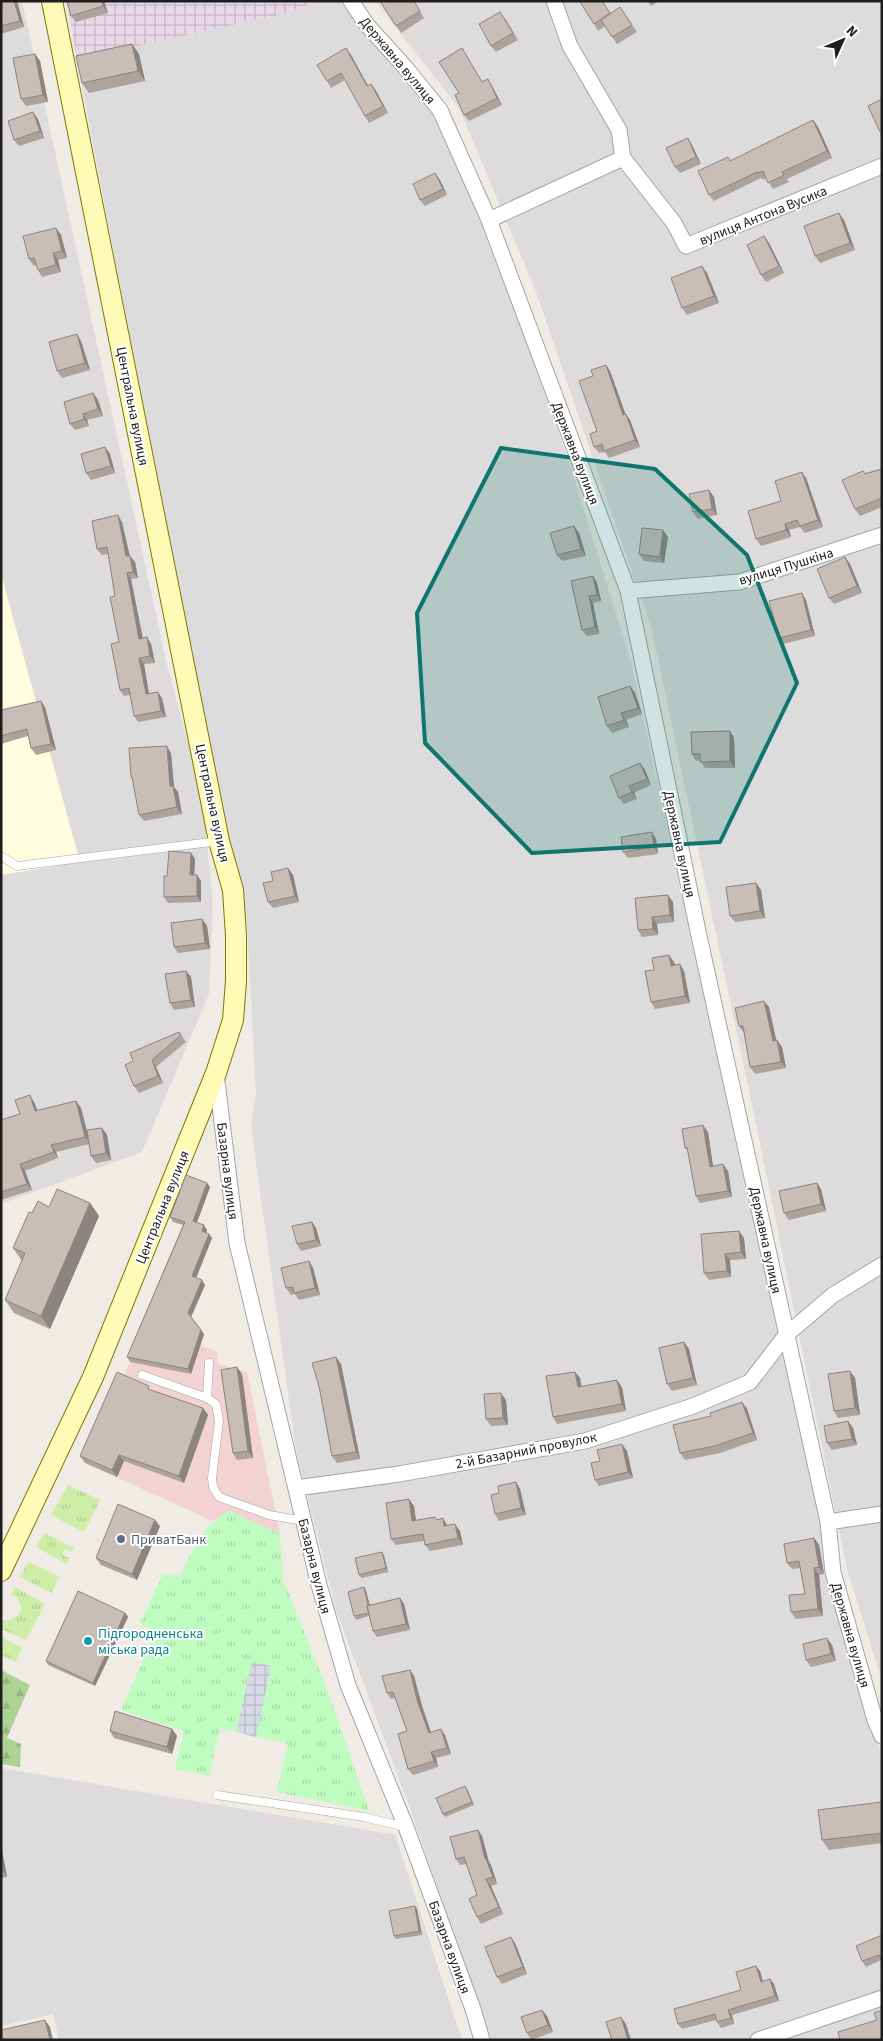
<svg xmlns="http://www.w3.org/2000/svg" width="883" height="2041" font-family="'Source Sans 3',sans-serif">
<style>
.residential{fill:#dddbdb}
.commercial{fill:#f2d2d3}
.industrial{fill:url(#industrial-grid)}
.education{fill:#fffdde}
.grass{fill:url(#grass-tufts)}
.forest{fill:url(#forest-firs)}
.park{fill:url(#park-tufts)}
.plaza{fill:url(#plaza-grid)}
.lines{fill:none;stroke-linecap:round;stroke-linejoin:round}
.lane-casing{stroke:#a5a5a5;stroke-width:9}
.street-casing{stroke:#a5a5a5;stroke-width:17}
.secondary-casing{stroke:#777b00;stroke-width:22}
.lane{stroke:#fff;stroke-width:8}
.street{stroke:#fff;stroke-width:15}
.secondary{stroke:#fdfbb5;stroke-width:20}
.wall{fill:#aca39d}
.shaded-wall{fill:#8c8480}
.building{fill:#c8bdb7;stroke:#8c8480}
.marked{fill:#0f766e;fill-opacity:0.2;stroke:#0f766e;stroke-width:4;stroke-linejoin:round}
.service-dot{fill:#5c6f8a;stroke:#fff;stroke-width:2}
.culture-dot{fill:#0f9aa8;stroke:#fff;stroke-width:2}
.labels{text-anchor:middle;stroke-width:4;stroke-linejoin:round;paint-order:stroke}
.street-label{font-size:14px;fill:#1e1e1e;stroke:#fff}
.service-label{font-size:14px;fill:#4e5e75;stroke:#fff;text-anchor:start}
.culture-label{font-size:14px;fill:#0d838f;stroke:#fff;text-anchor:start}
</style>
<defs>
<pattern id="industrial-grid" width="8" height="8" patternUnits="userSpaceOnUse" patternTransform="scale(1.25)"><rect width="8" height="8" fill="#e9d6e7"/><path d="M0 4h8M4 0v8" fill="none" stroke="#c7b7c6"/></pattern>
<pattern id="grass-tufts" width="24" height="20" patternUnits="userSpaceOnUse" patternTransform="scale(1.25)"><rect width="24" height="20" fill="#ceeda7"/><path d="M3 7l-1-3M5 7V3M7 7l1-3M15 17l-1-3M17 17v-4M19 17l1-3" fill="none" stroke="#b0cb8f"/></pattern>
<pattern id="forest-firs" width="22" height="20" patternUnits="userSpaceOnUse" patternTransform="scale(1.25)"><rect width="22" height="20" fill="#acd296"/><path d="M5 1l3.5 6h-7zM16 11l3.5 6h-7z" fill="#94b481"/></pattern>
<pattern id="park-tufts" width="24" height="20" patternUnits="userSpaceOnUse" patternTransform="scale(1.25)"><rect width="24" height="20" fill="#bffcbf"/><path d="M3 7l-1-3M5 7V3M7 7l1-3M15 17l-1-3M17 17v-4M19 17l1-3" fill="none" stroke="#a4d8a4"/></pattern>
<pattern id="plaza-grid" width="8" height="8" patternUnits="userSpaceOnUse" patternTransform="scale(1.25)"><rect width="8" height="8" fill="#d8d9e6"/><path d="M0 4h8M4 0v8" fill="none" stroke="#b9bac5"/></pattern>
</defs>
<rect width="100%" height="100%" fill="#f0ebe4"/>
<path class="residential" d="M1 1H22L167 665 202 795 213 903 209 994 142 1152 1 1204Z
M318 1H343L370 40 427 96 493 235 570 465 631 662 795 1409 882 1760V2040H491L407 1800 336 1610 296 1450 251 1126 256 1094 247 924 198 696 77 59 283 14Z
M375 1H882V1681L847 1569 757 1129 652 630 535 289 459 108Z
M1 1768 395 1835 462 2040H59L53 2014 1 2026Z"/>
<path class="commercial" d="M200 1345 217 1352 218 1364 247 1372 280 1534 229 1511 213 1521 85 1463 130 1362 191 1373Z"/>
<path class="industrial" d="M66 1H318L283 14 77 59Z"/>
<path class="education" d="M1 574 80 862 1 875Z"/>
<path class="grass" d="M68 1485 100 1500 84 1532 51 1515Z
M45 1533 74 1548 72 1552 65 1549 62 1554 70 1559 67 1564 36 1547Z
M28 1562 59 1576 52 1593 20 1577Z
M15 1587 45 1604 26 1640 1 1629V1620C11 1622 16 1619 21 1610 21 1603 18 1597 11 1595Z
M1 1637 22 1648 16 1662 1 1655Z"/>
<path class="forest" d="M1 1670 30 1685 7 1738 21 1744 20 1767 1 1764Z"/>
<path class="park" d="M229 1511 280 1534 283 1579 330 1697 369 1811 277 1792 288 1744 220 1728 209 1776 175 1769 184 1731 121 1710 156 1632 140 1623 163 1574 180 1576C195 1546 199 1530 229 1511Z"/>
<path class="plaza" d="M252 1662 271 1666 256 1737 236 1732Z"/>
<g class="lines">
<defs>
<path id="lane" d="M1 856 17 866 219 841
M142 1375 207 1398 216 1404 219 1421 212 1478 213 1487 219 1497 269 1515 303 1521
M207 1398 209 1363
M217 1795 364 1817 405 1827"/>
<path id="street" d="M351 1 367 25 406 68 440 110 489 220 628 591 699 936 828 1522 833 1572 875 1720 882 1736
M554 1 570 46 619 130 623 158
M489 220 623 158 674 223 686 246 882 166
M628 591 739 582 882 535
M216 1074 237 1243 319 1585 348 1685 406 1827 473 2009 482 2040
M296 1488 399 1474 585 1441 693 1406 750 1382 786 1335 833 1295 882 1265
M828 1522 882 1514
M758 2040 882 1998"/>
<path id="secondary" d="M1 1571 93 1377 216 1073 233 1020 236 981V936L233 890 219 841 52 1"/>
</defs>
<use href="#lane" class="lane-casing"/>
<use href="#street" class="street-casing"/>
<use href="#secondary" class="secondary-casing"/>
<use href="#lane" class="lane"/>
<use href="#street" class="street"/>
<use href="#secondary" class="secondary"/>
</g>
<path class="wall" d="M1 1H17L24 27 1 34Z
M104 1 108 13 76 22 71 16Z
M381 1H414L424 18 401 33Z
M648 1H659L651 6Z
M620 7 637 32 617 44 605 26 598 31 594 24Z
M505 18 518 40 496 52 491 46Z
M132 44 139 54 145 81 89 93 82 83Z
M346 48 351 55 368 86 371 84 376 91 388 113 369 123 365 116 345 80 331 88 327 81Z
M462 48 482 82 492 86 502 105 469 121 464 115 459 93Z
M35 54 40 61 48 102 26 106 21 99Z
M38 119 44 138 19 146 14 140Z
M813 120 818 127 832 158 787 179 789 182 773 189 766 178 763 180 761 178 714 201 709 195 731 161Z
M692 145 701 164 680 173 675 167Z
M435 173 440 180 447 195 425 206 420 200Z
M844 220 855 250 820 263 815 256Z
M56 228 61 235 67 258 58 260 61 272 42 277 38 270 36 265 34 266 29 259Z
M764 236 769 243 784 273 766 282 761 275Z
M707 273 719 303 687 315 682 308Z
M77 334 81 341 90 370 62 378 57 371Z
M606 365 610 371 625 414 630 420 640 447 609 458 605 452 599 453 594 447 597 431 593 376Z
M93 393 98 400 103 416 87 420 89 426 75 430 70 424Z
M105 447 110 454 115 473 91 480 86 473Z
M882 469V507L860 516 855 509 865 473Z
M806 478 823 527 805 533 800 527 789 530 791 537 761 546 756 539 781 501Z
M714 497 717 515 698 519 693 512Z
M122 522 130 556 135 562 138 578 131 579 143 638 151 644 155 663 144 664 149 694 162 698 166 717 138 722 134 716 130 695 124 696 120 690 119 642 115 596 108 554 102 555 97 549Z
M579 533 586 556 562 561 557 555Z
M668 537 664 563 644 561 639 554Z
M850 564 862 593 834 604 829 598Z
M593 576 597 583 601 601 593 603 599 634 587 636 582 630Z
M806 600 815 636 783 644 779 638Z
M630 686 635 693 642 714 626 720 629 727 612 733 607 726Z
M45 707 56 750 36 755 31 748 28 736 1 744V710Z
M730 731 734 738 735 768H705L700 760 696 761 692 754Z
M171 753 174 787 178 792 182 814 144 821 139 815 133 781 131 777Z
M640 763 645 770 651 785 634 793 637 799 624 804 619 798Z
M656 839 658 854 628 858 623 852Z
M191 853 195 859 194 875H197L201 881V902L168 903 164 897 167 876Z
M288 868 293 875 299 902 273 908 268 902Z
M756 883 761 890 765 918 735 922 730 916Z
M668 895 673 902 674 922 657 924 658 935 642 937 638 930Z
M202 919 207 926 210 949 178 953 174 947Z
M669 955 674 962 675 965 680 964 684 971 690 1003 655 1009 651 1002 654 970Z
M186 971 191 977 195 1007 174 1010 170 1003Z
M769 1007 776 1040 782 1047 786 1068 755 1074 750 1067 744 1033 739 1026Z
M179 1032 186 1042 156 1067 163 1083 139 1093 134 1086 133 1061Z
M76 1101 81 1108 88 1137 102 1128 107 1135 111 1160 96 1163 91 1156 89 1144 56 1152 58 1158 25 1171 32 1190 1 1200V1120L20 1114 34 1102 38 1111Z
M708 1132 713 1166 728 1171 732 1197 700 1203 696 1196 688 1152 685 1148Z
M207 1183 210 1187 197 1222 207 1230 206 1233 209 1234 212 1238 196 1278 205 1285 191 1317 204 1334 191 1374 130 1362 127 1357 183 1225 173 1222 170 1217Z
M817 1183 821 1189 826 1211 789 1220 784 1213Z
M90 1203 99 1216 50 1329 14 1313 5 1300 22 1261 13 1248 32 1213 49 1207Z
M316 1228 321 1246 301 1251 297 1244Z
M739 1231 744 1238 746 1259 730 1260 731 1277 709 1280 704 1273Z
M309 1261 313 1268 320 1295 299 1300 295 1294 291 1295 286 1288Z
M684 1342 689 1349 697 1385 672 1391 667 1384Z
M341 1364 360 1459 337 1463 332 1456Z
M850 1371 855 1378 860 1415 838 1418 834 1411Z
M575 1372 580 1378 581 1386 622 1387 626 1411 557 1424 553 1417Z
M242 1374 253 1458 237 1460 233 1453Z
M151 1390 203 1408 208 1415 184 1483 124 1461 117 1477 85 1463 80 1456Z
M506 1400 508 1425 491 1426 486 1419Z
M742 1402 747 1409 757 1440 720 1453 685 1460 680 1453 711 1416Z
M848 1421 853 1428 857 1445 832 1450 827 1443Z
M627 1451 633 1478 599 1486 595 1480 600 1461Z
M516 1482 520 1489 526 1515 499 1521 495 1514 499 1493Z
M409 1499 414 1506 416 1521 437 1520 447 1525 460 1531 463 1545 430 1551 425 1545 424 1541 396 1545 391 1539Z
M160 1526 137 1580 101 1565 96 1558Z
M814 1538 819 1545 824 1574 819 1575 823 1616 796 1619 791 1612 805 1594 800 1568 792 1569 787 1563Z
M382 1552 384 1556 388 1572 362 1578 359 1575Z
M364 1587 366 1591 370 1605 400 1598 404 1604 410 1630 377 1637 373 1631 369 1616 356 1620 354 1616Z
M125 1613 128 1617 95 1686 48 1665 46 1661Z
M832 1645 836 1661 811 1667 806 1660Z
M410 1670 414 1676 422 1706 431 1732 445 1735 451 1754 436 1758 438 1767 413 1775 408 1769 407 1731 395 1698 391 1699 387 1693Z
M172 1729 177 1736 172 1754 114 1738 110 1731Z
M467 1789 474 1805 445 1817 443 1814Z
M882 1802V1843L829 1850 822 1840Z
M478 1830 482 1836 489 1862 491 1865 497 1884 491 1886 503 1914 481 1924 477 1917V1895L467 1864 460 1865 456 1859Z
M1 1849 7 1877 1 1878Z
M415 1906 417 1909 422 1935 396 1939 394 1936Z
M882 1935 881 1960 866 1967 862 1961Z
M515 1943 527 1974 502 1984 497 1977Z
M760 1971 763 1981 770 1979 774 1984 779 2001 732 2015 734 2024 721 2028 716 2020 682 2029 678 2024 741 1990Z
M542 2010 547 2016 553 2032 531 2040 527 2033Z"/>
<path class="shaded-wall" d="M14 1H17L24 27 20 21Z
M102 1H104L108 13 103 6Z
M132 44 139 54 145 81 138 71Z
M346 48 351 55 372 93 367 86Z
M35 54 40 61 48 102 43 95Z
M488 79 492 86 502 105 497 98Z
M371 84 376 91 388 113 383 106Z
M33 112 38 119 44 138 40 131Z
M813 120 818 127 832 158 827 151Z
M688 138 692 145 701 164 696 157Z
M435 173 440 180 447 195 443 189Z
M839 213 844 220 855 250 850 243Z
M56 228 61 235 67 258 62 251Z
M764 236 769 243 784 273 779 266Z
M53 253 58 260 61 272 56 265Z
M702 266 707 273 719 303 714 296Z
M77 334 81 341 90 370 85 363Z
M606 365 610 371 628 421 623 415Z
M93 393 98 400 103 416 98 409Z
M83 414 87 420 89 426 84 419Z
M626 414 630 420 640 447 635 440Z
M105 447 110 454 115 473 111 466Z
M802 472 806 478 823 527 818 520Z
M709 490 714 497 717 515 712 509Z
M118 515 122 522 131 563 126 556Z
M785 524 789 530 791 537 786 530Z
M574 526 579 533 586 556 581 549Z
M663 530 668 537 664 563 660 557Z
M130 556 135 562 138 578 133 572Z
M845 557 850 564 862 593 857 586Z
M127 573 131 579 144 645 139 639Z
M593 576 597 583 601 601 597 595Z
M802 593 806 600 815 636 811 630Z
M589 596 593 603 599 634 595 627Z
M147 637 151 644 155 663 150 656Z
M139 658 144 664 150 700 146 694Z
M630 686 635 693 642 714 638 708Z
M158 692 162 698 166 717 161 711Z
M41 701 45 707 56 750 51 744Z
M621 713 626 720 629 727 624 720Z
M730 731 734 738 735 768 730 761Z
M167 746 171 753 174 787 178 792 182 814 177 807 170 786Z
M640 763 645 770 651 785 647 779Z
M629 786 634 793 637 799 632 792Z
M652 832 656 839 658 854 654 847Z
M191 853 195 859 194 881 190 875Z
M288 868 293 875 299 902 295 896Z
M197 875 201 881V902L197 896Z
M756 883 761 890 765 918 760 911Z
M668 895 673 902 674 922 670 915Z
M652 917 657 924 658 935 653 929Z
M202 919 207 926 210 949 205 943Z
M669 955 674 962 676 972 671 966Z
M680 964 684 971 690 1003 685 996Z
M186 971 191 977 195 1007 191 1000Z
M764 1001 769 1007 778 1048 773 1041Z
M777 1040 782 1047 786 1068 781 1062Z
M152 1060 156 1067 163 1083 158 1076Z
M30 1095 34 1102 40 1118 35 1111Z
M76 1101 81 1108 90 1143 85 1137Z
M703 1125 708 1132 714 1173 710 1167Z
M102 1128 107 1135 111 1160 106 1153Z
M51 1145 56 1152 58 1158 54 1152Z
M20 1164 25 1171 32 1190 27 1184Z
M723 1164 728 1171 732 1197 728 1191Z
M207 1183 210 1187 196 1225 193 1221Z
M817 1183 821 1189 826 1211 821 1204Z
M90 1203 99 1216 50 1329 41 1316Z
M312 1222 316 1228 321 1246 316 1240Z
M204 1225 207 1230 205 1235 202 1231Z
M739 1231 744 1238 746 1259 741 1252Z
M209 1234 212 1238 195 1281 192 1276Z
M725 1254 730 1260 731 1277 727 1271Z
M309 1261 313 1268 320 1295 315 1288Z
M202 1280 205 1285 191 1317 188 1313Z
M201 1330 204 1334 191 1374 188 1369Z
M684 1342 689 1349 697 1385 693 1378Z
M336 1357 341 1364 360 1459 356 1452Z
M237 1367 242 1374 253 1458 248 1451Z
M850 1371 855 1378 860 1415 855 1408Z
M575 1372 580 1378 583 1394 578 1387Z
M617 1380 622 1387 626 1411 622 1404Z
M501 1393 506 1400 508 1425 503 1418Z
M742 1402 747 1409 757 1440 753 1433Z
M203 1408 208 1415 184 1483 179 1476Z
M848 1421 853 1428 857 1445 852 1439Z
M622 1444 627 1451 633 1478 628 1472Z
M119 1455 124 1461 117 1477 112 1470Z
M516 1482 520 1489 526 1515 521 1508Z
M409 1499 414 1506 417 1528 412 1521Z
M443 1518 447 1525 444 1526Z
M155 1520 160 1526 137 1580 132 1574Z
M455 1524 460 1531 463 1545 458 1538Z
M814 1538 819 1545 824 1574 819 1567Z
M382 1552 384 1556 388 1572 386 1568Z
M814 1568 819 1575 823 1616 818 1609Z
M364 1587 366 1591 372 1616 370 1612Z
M400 1598 404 1604 410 1630 406 1624Z
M125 1613 128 1617 95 1686 93 1683Z
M827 1638 832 1645 836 1661 831 1654Z
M410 1670 414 1676 422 1706 433 1739 429 1733 417 1700Z
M172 1729 177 1736 172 1754 167 1747Z
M441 1729 445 1735 451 1754 447 1748Z
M431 1752 436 1758 438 1767 434 1761Z
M465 1786 467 1789 474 1805 472 1802Z
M478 1830 482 1836 489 1862 491 1865 497 1884 493 1877 485 1859Z
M1 1849 2 1850 7 1877 2 1870 1 1865Z
M486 1879 491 1886 503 1914 499 1907Z
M415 1906 417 1909 422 1935 419 1931Z
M511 1937 515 1943 527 1974 523 1967Z
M756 1966 760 1971 764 1987 761 1982Z
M770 1979 774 1984 779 2001 775 1996Z
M542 2010 547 2016 553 2032 548 2025Z
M728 2010 732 2015 734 2024 731 2018Z
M621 2017 626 2024 631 2040H628Z
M45 2020 50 2027 53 2040H50Z"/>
<path class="building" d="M1 1H14L20 21 1 26Z
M67 1H102L103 6 71 16Z
M380 1H414L420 11 396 26Z
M581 1H602L610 13 594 24 580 2Z
M620 7 632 25 612 37 601 20Z
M500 12 513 33 491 46 479 24Z
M132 44 138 71 82 83 76 56Z
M346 48 367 86 371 84 383 106 365 116 341 73 327 81 317 65Z
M462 48 482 82 488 79 497 98 464 115 455 95 459 93 439 62Z
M35 54 43 95 21 99 13 58Z
M882 99V131L880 132 868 106Z
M33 112 40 131 14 140 8 121Z
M813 120 827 151 782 172 784 175 768 183 763 171 758 173 757 172 709 195 698 171 728 157 730 161Z
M688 138 696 157 675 167 666 148Z
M435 173 443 189 420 200 413 184Z
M839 213 850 243 815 256 804 226Z
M56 228 62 251 53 253 56 265 38 270 34 258 29 259 23 236Z
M764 236 779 266 761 275 747 245Z
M702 266 714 296 682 308 671 278Z
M77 334 85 363 57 371 49 342Z
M606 365 623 415 626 414 635 440 604 451 602 444 594 447 590 434 597 431 579 381 593 376 591 370Z
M93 393 98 409 83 414 84 419 70 424 64 402Z
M105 447 111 466 86 473 81 454Z
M882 469V498L855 509 842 480 863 471 865 474Z
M802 472 818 520 800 526 797 520 785 524 786 530 756 539 748 511 781 501 775 481Z
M709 490 712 509 693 512 689 494Z
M118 515 126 556H130L133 572 127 573 139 639 147 637 150 656 139 658 146 694 158 692 161 711 134 716 129 688 120 690 111 644 119 642 110 597 115 596 107 547 97 549 92 521Z
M574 526 581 549 557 555 550 533Z
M642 528 663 530 660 557 639 554Z
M845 557 857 586 829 598 817 569Z
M593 576 597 595 589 596 595 627 582 630 571 581Z
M802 593 811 630 779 638 769 601Z
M630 686 638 708 621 713 624 720 607 726 598 697Z
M41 701 51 744 31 748 27 729 1 736V710Z
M730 731V761L700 762V754H692L691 732Z
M167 746 170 786H173L177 807 139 815 132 777H131L129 748Z
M640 763 647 779 629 786 632 792 619 798 610 776Z
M652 832 654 847 623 852 621 837Z
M169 851 191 853 190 875H197V896L164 897V876H167Z
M288 868 295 896 268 902 263 883 273 881 271 872Z
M756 883 760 911 730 916 726 887Z
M668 895 670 915 652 917 653 929 638 930 635 898Z
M202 919 205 943 174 947 171 923Z
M669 955 671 966 680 964 685 996 651 1002 645 971 654 970 652 958Z
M186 971 191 1000 170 1003 165 974Z
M764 1001 773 1041 777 1040 781 1062 750 1067 743 1026H739L735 1008Z
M179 1032 181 1035 152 1060 158 1076 134 1086 125 1065 133 1061 130 1053Z
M30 1095 35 1111 76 1101 85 1137 51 1145 54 1152 20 1164 27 1184 1 1192V1120L20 1114 15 1100Z
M703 1125 710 1167 723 1164 728 1191 696 1196 687 1147 685 1148 682 1129Z
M102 1128 106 1153 91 1156 87 1130Z
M186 1175 207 1183 193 1221 204 1225 202 1231 209 1234 192 1276 202 1280 188 1313 201 1330 188 1369 127 1357 185 1222 170 1217Z
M817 1183 821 1204 784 1213 779 1191Z
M57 1189 90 1203 41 1316 5 1300 25 1253 13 1248 29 1212 32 1213 38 1201 49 1207Z
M312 1222 316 1240 297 1244 292 1226Z
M739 1231 741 1252 725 1254 727 1271 704 1273 701 1234Z
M309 1261 315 1288 294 1293 293 1287 286 1288 281 1268Z
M684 1342 693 1378 667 1384 659 1348Z
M336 1357 356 1452 332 1456 319 1386 312 1363Z
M237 1367 248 1451 233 1453 221 1370Z
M850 1371 855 1408 834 1411 828 1374Z
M117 1372 149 1386 148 1389 203 1408 179 1476 119 1455 112 1470 80 1456Z
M575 1372 578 1387 617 1380 622 1404 553 1417 546 1376Z
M501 1393 503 1418 486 1419 484 1394Z
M742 1402 753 1433 715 1446 680 1453 673 1425 711 1416 710 1413Z
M848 1421 852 1439 827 1443 824 1426Z
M622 1444 628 1472 595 1480 591 1463 600 1461 597 1450Z
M516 1482 521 1508 495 1514 491 1495 499 1493 498 1486Z
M409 1499 412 1521 435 1517 437 1520 443 1518 444 1526 455 1524 458 1538 425 1545 423 1534 391 1539 386 1503Z
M118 1504 155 1520 132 1574 96 1558Z
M814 1538 819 1567 814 1568 818 1609 791 1612 789 1595 805 1594 799 1561 787 1563 784 1544Z
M382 1552 386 1568 359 1575 355 1558Z
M364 1587 368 1605 367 1606 369 1613 354 1616 348 1592Z
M78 1591 125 1613 93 1683 46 1661Z
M400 1598 406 1624 373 1631 367 1606Z
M827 1638 831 1654 806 1660 803 1644Z
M410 1670 417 1700 429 1733 441 1729 447 1748 431 1752 434 1761 408 1769 398 1734 407 1731 393 1692 387 1693 382 1676Z
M115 1711 172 1729 167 1747 110 1731Z
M465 1786 472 1802 443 1814 436 1798Z
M882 1802V1833L822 1840 818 1810Z
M478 1830 485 1859H486L493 1877 486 1879 499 1907 477 1917 469 1899 477 1895 464 1857 456 1859 450 1837Z
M415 1906 419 1931 394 1936 389 1911Z
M882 1935V1961L879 1955 862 1961 856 1946Z
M511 1937 523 1967 497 1977 485 1947Z
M756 1966 761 1982 770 1979 775 1996 728 2010 731 2018 717 2022 715 2014 678 2024 674 2009 741 1990 736 1972Z
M542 2010 548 2025 527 2033 521 2017Z
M882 2010V2038L880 2039V2040H840L838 2032 877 2020 874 2013Z
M621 2017 628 2040H612L606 2022Z
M45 2020 50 2040H1V2030Z"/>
<path class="marked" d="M501 448 655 469 747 555 797 683 720 842 532 853 425 743 417 613Z"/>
<circle class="service-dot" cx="121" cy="1539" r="5"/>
<circle class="culture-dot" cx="88" cy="1641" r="5"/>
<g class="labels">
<g class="street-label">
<text transform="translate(398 60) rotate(50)" y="5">Державна вулиця</text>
<text transform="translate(763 215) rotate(-22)" y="5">вулиця Антона Вусика</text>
<text transform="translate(133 406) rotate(79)" y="5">Центральна вулиця</text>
<text transform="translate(576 453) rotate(69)" y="5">Державна вулиця</text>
<text transform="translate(786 566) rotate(-17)" y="5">вулиця Пушкіна</text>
<text transform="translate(213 803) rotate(78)" y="5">Центральна вулиця</text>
<text transform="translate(680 844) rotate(78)" y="5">Державна вулиця</text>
<text transform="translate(228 1171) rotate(83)" y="5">Базарна вулиця</text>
<text transform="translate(162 1207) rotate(-68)" y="5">Центральна вулиця</text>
<text transform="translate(766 1240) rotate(78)" y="5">Державна вулиця</text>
<text transform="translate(526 1450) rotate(-11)" y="5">2-й Базарний провулок</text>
<text transform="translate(315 1566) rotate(76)" y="5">Базарна вулиця</text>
<text transform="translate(851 1635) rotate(74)" y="5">Державна вулиця</text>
<text transform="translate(450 1947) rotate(70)" y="5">Базарна вулиця</text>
</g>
<g class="service-label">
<text x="131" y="1544">ПриватБанк</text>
</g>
<g class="culture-label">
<text x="98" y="1638">Підгородненська<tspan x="98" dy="16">міська рада</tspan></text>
</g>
</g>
<rect width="883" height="2041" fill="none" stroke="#1e1e1e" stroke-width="5"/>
<g transform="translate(843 40) rotate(46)" stroke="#ffffff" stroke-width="4" paint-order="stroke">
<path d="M0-4L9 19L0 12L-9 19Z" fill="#1e1e1e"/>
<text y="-8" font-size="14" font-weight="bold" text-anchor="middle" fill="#1e1e1e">N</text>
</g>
</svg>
